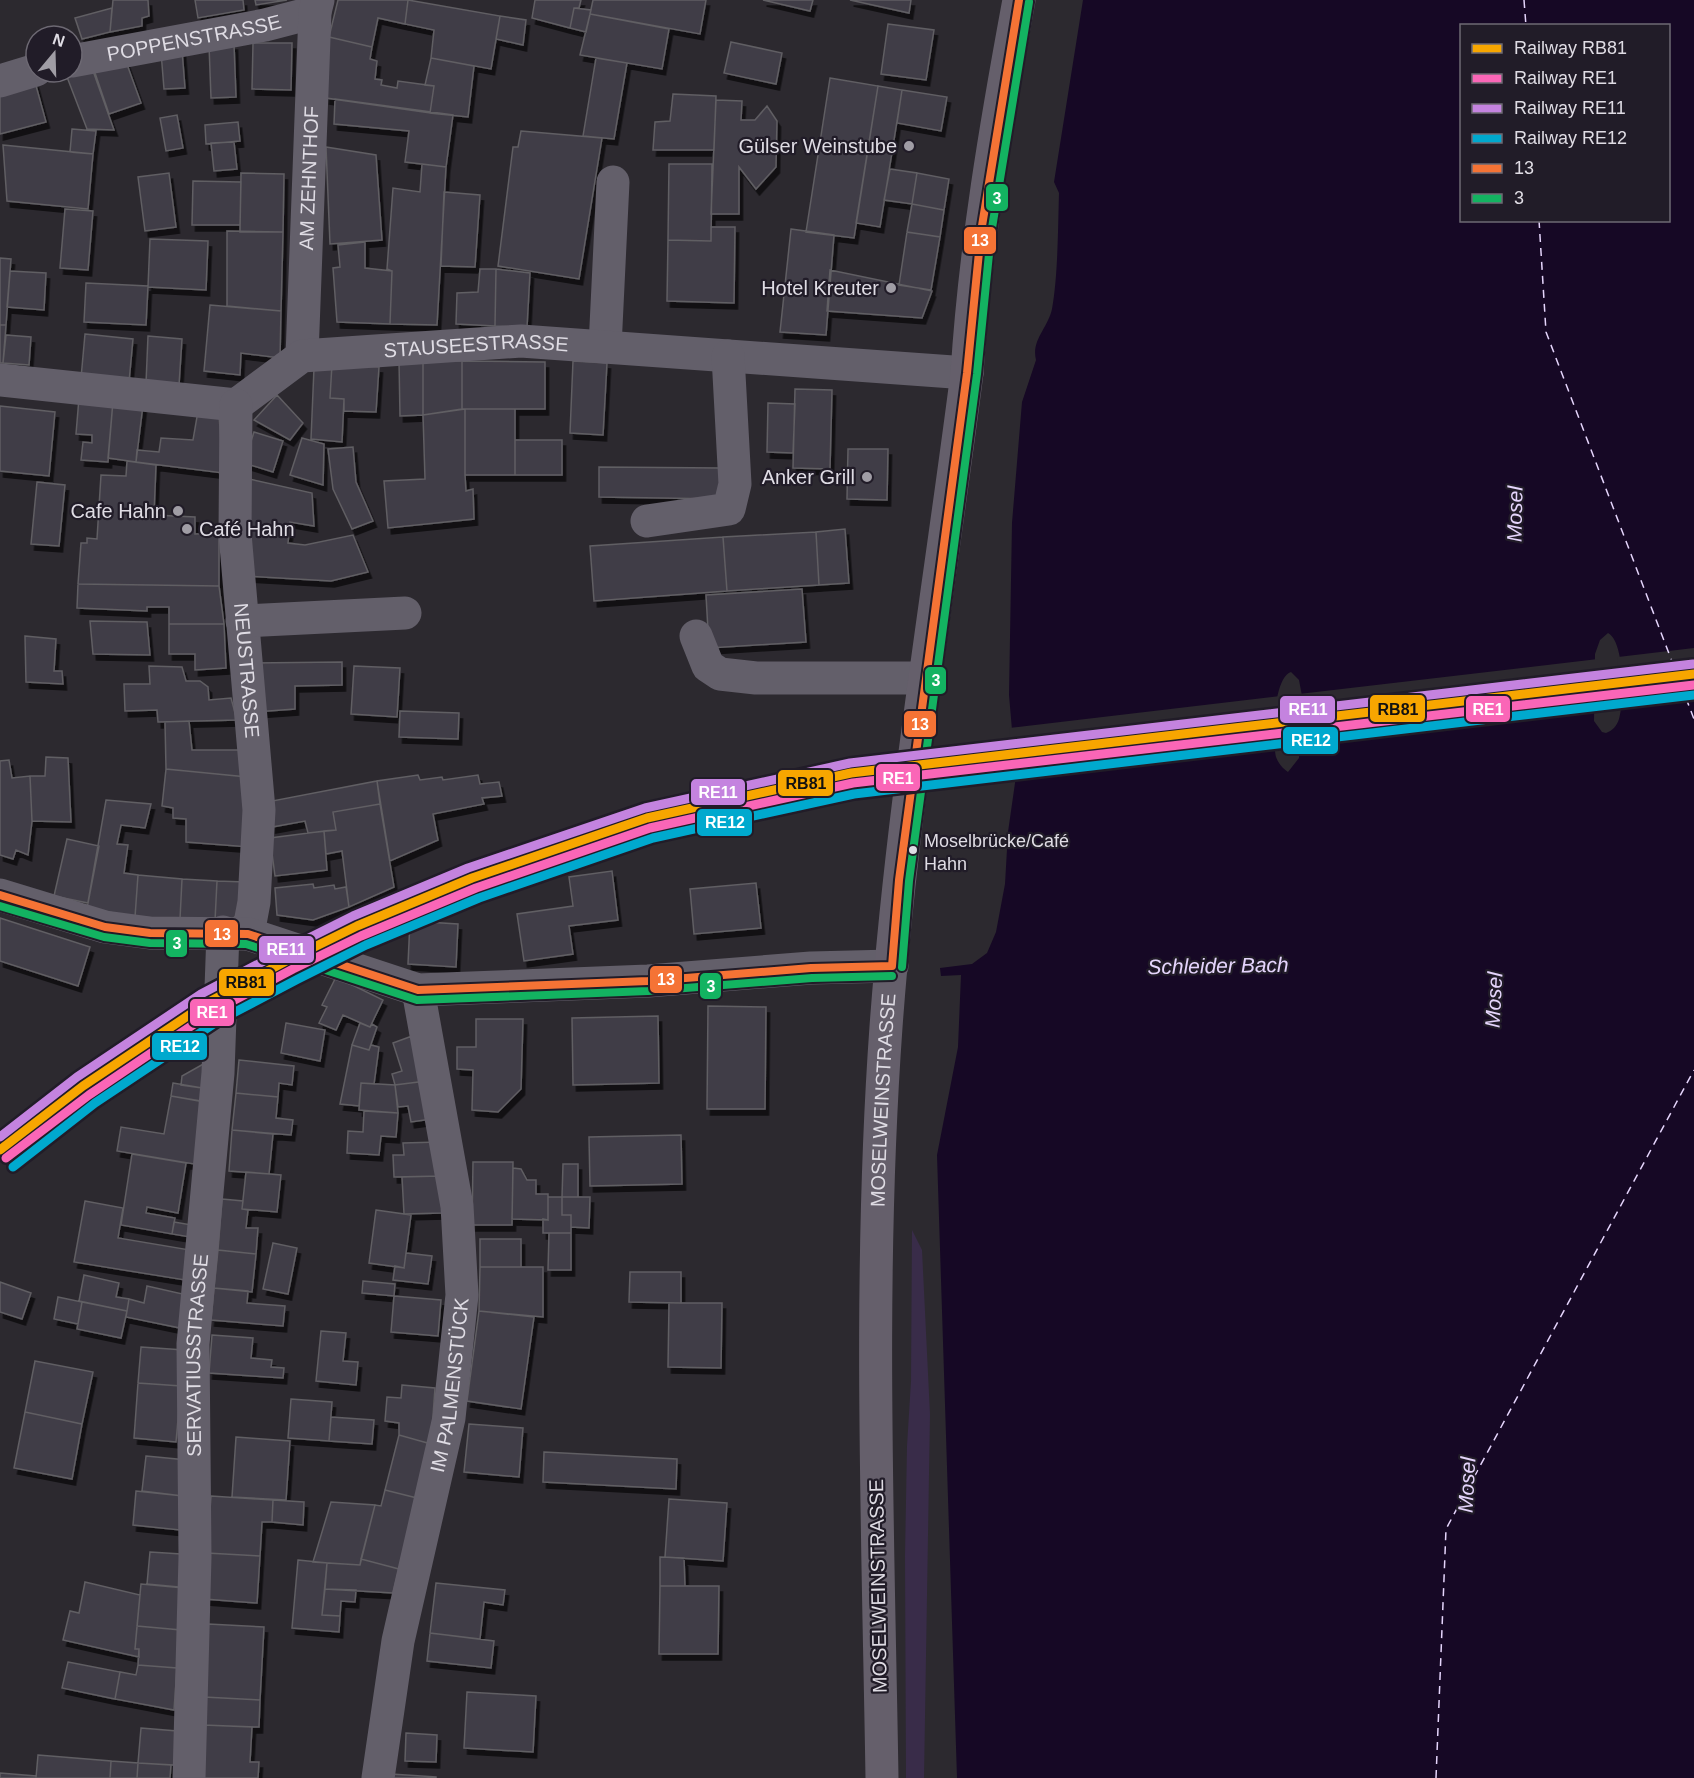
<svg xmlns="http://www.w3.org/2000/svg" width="1694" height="1778" font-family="Helvetica,sans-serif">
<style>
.green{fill:#392c49}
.water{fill:#160825;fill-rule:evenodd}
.pier{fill:#2c292f}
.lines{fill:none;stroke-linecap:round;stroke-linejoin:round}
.ferry{stroke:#e5d5fc;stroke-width:1.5;stroke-dasharray:8 6;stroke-linecap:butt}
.building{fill:#413d47;stroke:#605e63;stroke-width:1.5;filter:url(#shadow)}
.minor{stroke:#635f6a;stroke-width:33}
.major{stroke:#655f6b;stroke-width:33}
.bus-1-casing{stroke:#211c28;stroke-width:12}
.bus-2-casing{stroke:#211c28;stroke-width:12}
.bus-1{stroke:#f57335;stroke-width:8}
.bus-2{stroke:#13b361;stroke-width:8}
.rail-1-casing{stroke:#211c28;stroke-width:14}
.rail-2-casing{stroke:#211c28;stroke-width:14}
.rail-3-casing{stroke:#211c28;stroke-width:14}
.rail-4-casing{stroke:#211c28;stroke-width:14}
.rail-1{stroke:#f7a600;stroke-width:9}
.rail-2{stroke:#fa66b7;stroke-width:9}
.rail-3{stroke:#c483df;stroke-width:9}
.rail-4{stroke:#00a9ce;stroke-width:9}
.poi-dot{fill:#a09da5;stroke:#211c28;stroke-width:2}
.bus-dot{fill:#dfdce4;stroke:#211c28;stroke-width:2}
.labels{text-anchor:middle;stroke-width:4.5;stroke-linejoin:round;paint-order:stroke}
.bus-label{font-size:18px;fill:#dfdce4;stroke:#211c28;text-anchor:start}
.street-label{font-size:20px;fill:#dfdce4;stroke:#211c28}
.poi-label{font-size:20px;fill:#dfdce4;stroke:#211c28;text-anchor:end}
.water-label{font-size:21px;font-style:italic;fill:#e5d5fc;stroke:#211c28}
.line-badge{stroke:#211c28;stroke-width:2}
.badge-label{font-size:16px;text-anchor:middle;font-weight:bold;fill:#fff}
.pale-badge-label{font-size:16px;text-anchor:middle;font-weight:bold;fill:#111}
</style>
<defs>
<filter id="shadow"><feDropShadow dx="3.5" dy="6" stdDeviation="0" flood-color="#0009"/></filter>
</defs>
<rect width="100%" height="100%" fill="#2c292f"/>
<path class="green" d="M912 1230 922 1250 930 1414 924 1778H906L905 1556 907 1446 911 1381Z"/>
<path class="water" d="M1083 0H1694V1778H957L937 1155 958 1047 961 975 941 976 940 968 972 964 987 953 996 932 1005 884 1008 832 1016 776 1009 695 1012 523 1022 402 1036 360C1031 340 1048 328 1052 309 1058 276 1058 228 1059 193L1054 182ZM1462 26H1668V220H1462ZM1608 633C1625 642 1624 702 1619 719 1617 726 1612 731 1606 733L1602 732 1594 721 1595 654 1600 640ZM1291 672 1299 680 1302 696 1299 758 1288 772C1283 769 1278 763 1276 757 1272 740 1273 678 1291 672Z"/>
<path class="pier" d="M1694 648V696L1617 705 1618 657Z
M1598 659V708L1298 744 1299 694Z
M1280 696V746L1012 778 1009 728Z"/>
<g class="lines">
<path class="ferry" d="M1524 0 1526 26
M1539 220 1546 332 1694 719
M1436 1778 1446 1529 1694 1070"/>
</g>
<path class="building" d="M113 0H148L149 16 142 18V26L110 32Z
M195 0H243L244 10 198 18Z
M255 0H287L256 5Z
M338 0H408L405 24 378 18 372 47 329 37Z
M408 0 500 16 491 69 431 58 434 30 405 24Z
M535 0H581L579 8H574L570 28 532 18Z
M593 0H706L700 34 590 14Z
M763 0H813L810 11Z
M850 0H911L909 13Z
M112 8 110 32 82 39 75 18Z
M574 8 591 10 586 32 570 28Z
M590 14 669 29 662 69 580 55Z
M500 16 526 20 523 45 496 39Z
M888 24 934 30 926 80 881 74Z
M329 37 372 47 370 59 377 61 375 79 382 80 381 85 397 88 398 81 434 86 430 113 326 98Z
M731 42 782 53 776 84 724 73Z
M253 43H292L291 90 252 89Z
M234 44 236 97 211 98 209 45Z
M182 50 185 88 164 89 161 52Z
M124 56 141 103 109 114 93 67Z
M431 58 474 66 468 117 430 113 434 86 425 85Z
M596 58 627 63 614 139 583 136Z
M92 68 114 130 87 129 67 77Z
M830 78 878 86 854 238 806 232Z
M35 82 46 122 0 134V91Z
M878 86 902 90 880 227 856 223Z
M902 90 947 97 941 131 897 123Z
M673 94 716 96 714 150H653L655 122 670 121Z
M335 99 453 115 446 167 405 162 409 131 334 124Z
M716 100 742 101 741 120H755L767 106 777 121 776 167 756 189 739 167V214H711Z
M177 115 183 148 166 151 160 118Z
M238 122 240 141 206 144 205 125Z
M72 129 96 131 93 154 70 152Z
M521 131 602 138 579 279 498 266 513 147H518Z
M234 142 237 169 214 171 211 143Z
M3 145 93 154 88 209 7 201Z
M326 147 376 155 382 240 330 244Z
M422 164 446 167 437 325 390 324 392 271 387 269 393 188 420 192Z
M669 164H712L711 241 668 240Z
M890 169 917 173 912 204 884 200Z
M169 173 176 227 145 231 138 177Z
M241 173 284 174 283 232H240Z
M917 173 949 179 944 210 912 204Z
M193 181 241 182 240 225H192Z
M444 192 480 195 475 267 441 266Z
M912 204 944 210 940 237 907 232Z
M65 209 93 211 88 270 60 268Z
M711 227H735L734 303 667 301 668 240 711 241Z
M791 229 834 235 826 335 780 332Z
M227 231 283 232 281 311 227 306Z
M907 232 940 237 931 290 899 285Z
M150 239 208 241 206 290 148 287Z
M365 242V268L392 271 390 324 337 322 333 268 340 267 338 245Z
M0 258 11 259 6 325H0Z
M480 269H496L495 326 456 324 457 293 478 292Z
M496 269 530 273 527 327 495 326Z
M830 270 932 291 922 318 827 311Z
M10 271 46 273 44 310 7 307Z
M86 283 148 286 146 325 84 322Z
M210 305 281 311 280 358 241 353 240 375 204 371Z
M0 325H6L3 363H0Z
M85 334 133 339 129 382 81 378Z
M6 335 31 337 29 365 3 363Z
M148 336 182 339 179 385 146 383Z
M399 360 423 361V415L400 416Z
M423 361H462V409L423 415Z
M462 361 545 362V409H462Z
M573 361 607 363 603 435 570 433Z
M332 364 330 398 344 399 342 442 311 439 314 368Z
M332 364 379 367 376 412 344 411V399L330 398Z
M795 389 832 390 830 469 793 468Z
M277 395 303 423 290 440 254 420Z
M79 398 113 401 108 462 81 460 83 442 92 443V435L76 434Z
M113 401 143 405 136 462 108 458Z
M768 403 795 404 793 453 767 452Z
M0 406 55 412 49 476 0 471Z
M465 409V475L466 491 473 489 474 519 388 528 384 481 425 479 423 415Z
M465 409H515V475H465Z
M198 411 219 414 223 473 136 462 137 450 159 452 161 438 193 440Z
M254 432 283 441 273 472 244 463Z
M302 438 324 444 323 485 290 475Z
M515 440H562V475H515Z
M353 447 356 482 373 521 352 529 333 489 328 449Z
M848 449H888L887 500 847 499Z
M127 461 156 465 154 515 195 517V534L219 533V586L78 584 81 543H87V538L97 539 101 475 126 476Z
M599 467 721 468V499L599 497Z
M245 478 312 493 314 526 290 522 288 543 305 545 353 535 368 572 331 581 246 576Z
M37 482 65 485 59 546 31 544Z
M845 529 849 583 819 585 816 532Z
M816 532 819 585 727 591 723 537Z
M723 537 727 591 594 601 590 546Z
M78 584 219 586 224 624H169V607H147V611L77 608Z
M802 589 806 642 709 648 706 595Z
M90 621 147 622 150 655 93 654Z
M169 624H224L226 668 195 670V654H169Z
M25 636 56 639 54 671H62L63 684 26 682Z
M342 662V685L295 686V709L255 712 252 663Z
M149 666 182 667 186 681H200L208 687 209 700 231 698 237 720 158 722 157 710 125 711 124 684H150Z
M354 666 400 668 397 717 351 714Z
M400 711 459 713 458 739 399 737Z
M189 721 192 750H243L247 777 166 769 165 722Z
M46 757 68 758 71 822 32 821 30 776H45Z
M9 760 12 778 30 776 32 821 28 855 16 850 13 859 0 855V761Z
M166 769 247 777 249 847 186 842V819L173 818V808L162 806Z
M418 775 420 780 442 777 443 780 478 775 480 784 499 782 502 796 482 798 484 804 433 814 438 840 390 861 377 781Z
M377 781 380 804 333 812 336 830 308 833 305 821 272 827V801Z
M106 800 151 804 145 828 121 825 117 844 128 845 124 873 138 875 135 917 87 908Z
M380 804 394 887 349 907 342 851 326 854 324 831 336 830 333 812Z
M324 831 327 870 275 876 270 838Z
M67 839 99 846 88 903 54 896Z
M612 871 618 920 569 926 573 954 524 961 517 914 573 906 569 877Z
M138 875 182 879 180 919 135 917Z
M182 879 217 881 215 921 180 919Z
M217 881 245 882 237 915 232 919 215 921Z
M756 883 761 928 694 934 690 889Z
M313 884 314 888 334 885 335 889 346 887 349 907 313 920 277 915 275 888Z
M0 918 90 947 78 986 0 961Z
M410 921 458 924 456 967 408 964Z
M336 977 383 1000 370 1027 343 1015 336 1030 319 1023 327 1007 322 1005Z
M708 1006 766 1007 765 1109H707Z
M658 1016 659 1083 573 1085 572 1018Z
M476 1019H523L521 1089 498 1112 472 1110 473 1070 457 1069V1047H476Z
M286 1023 325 1030 320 1061 281 1053Z
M360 1023 370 1027 372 1024 377 1027 369 1050 352 1045Z
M412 1036 426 1081 395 1085 392 1074 402 1071 393 1043Z
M352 1045 369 1050 371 1045 379 1047 374 1084 361 1083 359 1106 340 1104Z
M214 1058 209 1089 181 1085 182 1076Z
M239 1060 294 1066 292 1085 279 1083 278 1097 236 1093Z
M426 1081 431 1119 411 1122 408 1106 398 1107 395 1085Z
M173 1083 209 1089 207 1102 171 1096Z
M361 1083 395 1085 398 1113 359 1110Z
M236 1093 278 1097 276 1118 293 1120 291 1135 232 1130Z
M171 1096 210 1103 200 1165 117 1151 121 1127 164 1134Z
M364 1111 398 1113 396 1137 381 1136 379 1155 347 1153 348 1131 363 1132Z
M232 1130 273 1134 269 1174 229 1171Z
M681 1135 682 1184 590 1186 589 1137Z
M439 1142 440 1176 394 1177 393 1155H404L403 1143Z
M132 1154 186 1163 178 1213 147 1207 146 1213 175 1218 172 1234 121 1225Z
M473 1162H513L512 1225H472Z
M563 1164H578V1197H562Z
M513 1168 521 1169 527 1180H536V1194H548V1220L512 1219Z
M246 1172 281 1175 277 1212 242 1209Z
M440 1176 442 1213 404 1214 402 1177Z
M548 1197H562V1215H571V1233H543V1219L548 1220Z
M562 1197H590L589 1228 571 1227V1215H562Z
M222 1199 243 1201 242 1209 248 1210 246 1228H258L256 1254 218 1250Z
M85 1201 123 1208 118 1238 190 1250 185 1280 74 1262Z
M376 1210 411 1215 404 1268 369 1263Z
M174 1222 192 1225 190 1237 172 1234Z
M549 1233H571V1270H548Z
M480 1239H521V1267H480Z
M273 1243 297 1248 288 1294 263 1289Z
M218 1250 256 1254 252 1292 214 1288Z
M406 1253 432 1256 428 1284 393 1280 395 1266 404 1268Z
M480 1267H543V1317L479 1311Z
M630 1272H681V1303L629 1302Z
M84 1275 119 1283 116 1297 129 1299 127 1311 79 1301Z
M363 1281 395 1284 394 1296 362 1293Z
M0 1282 31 1293 22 1319 0 1312Z
M147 1286 187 1295 180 1328 126 1317 129 1299 144 1303Z
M214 1288 248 1291 247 1303 285 1306 283 1326 211 1320Z
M394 1296 441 1300 438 1336 391 1332Z
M58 1297 82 1302 78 1324 54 1319Z
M82 1302 127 1311 121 1338 77 1329Z
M669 1303H722L721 1368 668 1367Z
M479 1311 534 1317 521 1409 467 1401Z
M321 1331 346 1333 343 1361 358 1362 356 1385 316 1381Z
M212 1335 253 1338 251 1358 272 1360 271 1367 284 1368 283 1378 209 1373Z
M141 1347 184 1350 181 1386 138 1383Z
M35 1361 93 1372 82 1424 25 1412Z
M138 1383 181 1386 176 1442 134 1438Z
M402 1385 435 1388 431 1444 399 1435V1423L385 1421 387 1397 401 1398Z
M291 1399 332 1402 329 1441 288 1438Z
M25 1412 82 1424 72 1479 14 1468Z
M331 1417 374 1420 372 1444 329 1441Z
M469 1424 523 1428 519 1477 464 1472Z
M399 1435 431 1444 417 1498 385 1490Z
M236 1437 290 1441 286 1500 232 1497Z
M544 1452 677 1459 676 1489 543 1482Z
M146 1456 187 1460 183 1496 142 1491Z
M385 1490 417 1498 399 1569 361 1559 375 1505 381 1506Z
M136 1491 183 1496 180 1530 133 1525Z
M211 1496 273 1500 272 1522H262L260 1556 207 1553Z
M669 1499 727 1503 723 1561 665 1557Z
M273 1500 304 1502 303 1525 272 1522Z
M331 1502 375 1505 360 1565 313 1562Z
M150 1552 181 1554 179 1587 147 1584Z
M207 1553 260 1556 257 1603 204 1599Z
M660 1557 684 1558 685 1586H660Z
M361 1559 399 1569 393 1593 325 1589 327 1563 360 1565Z
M298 1560 327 1563 322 1615 340 1616 339 1632 292 1628Z
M85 1582 140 1595 135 1649H139V1657L63 1640 70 1611 79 1613Z
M436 1583 505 1590 503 1605 484 1602 480 1639 430 1633Z
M141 1584 184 1588 181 1630 137 1626Z
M660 1586H719L718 1654H659Z
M325 1589 356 1590 355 1602 341 1601 340 1616 322 1615Z
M208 1624 264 1627 260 1700 204 1697Z
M137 1626 181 1630 177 1668 138 1665 139 1649H135Z
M430 1633 494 1641 491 1668 427 1661Z
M68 1662 120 1672 115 1699 62 1688Z
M138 1665 177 1668 174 1710 115 1699 120 1672 136 1675Z
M467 1692 536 1696 533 1752 464 1748Z
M204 1697 260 1700 259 1727 203 1725Z
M203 1725 252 1727 250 1762H259L258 1778H200Z
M141 1728 177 1731 174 1765 138 1763Z
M406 1733 437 1735 436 1762 405 1761Z
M38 1755 111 1761 110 1778H36Z
M111 1761 138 1763 137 1778H110Z
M138 1763 171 1765 170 1778H137Z
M0 1773 36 1776V1778H0Z
M391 1774 436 1777V1778H391Z"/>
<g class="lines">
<g class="minor">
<path id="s1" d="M72 61 265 25 315 12"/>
<path d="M0 81 36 70"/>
<path d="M605 347 613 182"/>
<path id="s2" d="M302 356 315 12 318 0"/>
<path id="s3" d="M0 380 236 405 302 356 521 341 967 373"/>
<path id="s4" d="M236 405 235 534 259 810 254 902 248 934"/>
<path d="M647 521 729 509 735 484 728 356"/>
<path d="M242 621 405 613"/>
<path d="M696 636 708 666 720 674 756 678H926"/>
<path d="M0 895 105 927 150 933 248 934 418 990 648 981 811 968 892 966"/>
<path id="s5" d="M189 1778 195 1557 193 1344 218 1073 223 932"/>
<path id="s6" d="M378 1778 398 1641 449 1418 462 1295 457 1206 418 990"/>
</g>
<path class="major" id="s7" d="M882 1778C878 1528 868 1277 886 1027 902 808 939 591 967 373 975 247 996 124 1019 0"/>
<defs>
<path id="bus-1" d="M0 895 105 927 150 933 248 934 418 990 648 981 811 968 892 966
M892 966 899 880 967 373 981 232 1019 0"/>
<path id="bus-2" d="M0 906 104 937 150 943 246 944 417 1000 648 991 812 978 892 976
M902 967 909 881 977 374 991 234 1029 2"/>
</defs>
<use href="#bus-1" class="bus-1-casing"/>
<use href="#bus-2" class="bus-2-casing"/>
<use href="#bus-1" class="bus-1"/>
<use href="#bus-2" class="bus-2"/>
<defs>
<path id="rail-1" d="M0 1150 83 1086 207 1003 288 960 357 926 472 878 647 818 851 773 1694 674"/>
<path id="rail-2" d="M6 1158 89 1095 212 1012 293 969 361 936 476 888 650 828 853 783 1694 685"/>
<path id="rail-3" d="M0 1137 77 1077 201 994 283 951 353 916 468 868 645 808 850 763 1693 664"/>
<path id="rail-4" d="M13 1167 95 1103 218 1021 298 979 366 945 479 898 653 838 854 794 1694 695"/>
</defs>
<use href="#rail-1" class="rail-1-casing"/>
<use href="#rail-2" class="rail-2-casing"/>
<use href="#rail-3" class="rail-3-casing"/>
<use href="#rail-4" class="rail-4-casing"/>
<use href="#rail-1" class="rail-1"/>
<use href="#rail-2" class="rail-2"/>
<use href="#rail-3" class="rail-3"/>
<use href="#rail-4" class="rail-4"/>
</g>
<g class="poi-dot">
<circle cx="909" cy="146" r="6"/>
<circle cx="891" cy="288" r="6"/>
<circle cx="867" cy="477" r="6"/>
<circle cx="178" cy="511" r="6"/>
<circle cx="187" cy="529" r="6"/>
</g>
<circle class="bus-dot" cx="913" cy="850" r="5"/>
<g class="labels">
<g class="bus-label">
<text x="924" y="847">Moselbrücke/Café<tspan x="924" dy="23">Hahn</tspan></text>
</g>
<g class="street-label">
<text dy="7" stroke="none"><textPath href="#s1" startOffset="124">POPPENSTRASSE</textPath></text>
<text dy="7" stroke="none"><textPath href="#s2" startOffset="178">AM ZEHNTHOF</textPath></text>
<text dy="7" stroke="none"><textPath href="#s3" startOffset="494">STAUSEESTRASSE</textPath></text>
<text dy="7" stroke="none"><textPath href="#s4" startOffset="266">NEUSTRASSE</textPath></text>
<text dy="7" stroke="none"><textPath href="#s7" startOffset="678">MOSELWEINSTRASSE</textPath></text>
<text dy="7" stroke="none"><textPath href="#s5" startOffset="423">SERVATIUSSTRASSE</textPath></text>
<text dy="7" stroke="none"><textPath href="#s6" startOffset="400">IM PALMENSTÜCK</textPath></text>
<text transform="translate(878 1586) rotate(-91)" y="7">MOSELWEINSTRASSE</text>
</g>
<g class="poi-label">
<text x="897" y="153">Gülser Weinstube</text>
<text x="879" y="295">Hotel Kreuter</text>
<text x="855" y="484">Anker Grill</text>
<text x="166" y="518">Cafe Hahn</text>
<text x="199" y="536" text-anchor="start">Café Hahn</text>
</g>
<g class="water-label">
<text transform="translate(1515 514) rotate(-89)" y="7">Mosel</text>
<text transform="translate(1218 966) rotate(-1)" y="7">Schleider Bach</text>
<text transform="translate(1494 1000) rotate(-87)" y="7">Mosel</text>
<text transform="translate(1467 1485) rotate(-87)" y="7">Mosel</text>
</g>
</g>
<g class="line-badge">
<rect x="985" y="183" width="24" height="29" rx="6" fill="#13b361"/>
<rect x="963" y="226" width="34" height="29" rx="6" fill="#f57335"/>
<rect x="924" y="666" width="23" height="29" rx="6" fill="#13b361"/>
<rect x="1369" y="694" width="57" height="29" rx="6" fill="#f7a600"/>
<rect x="1465" y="695" width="46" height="28" rx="6" fill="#fa66b7"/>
<rect x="1279" y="695" width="57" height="29" rx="6" fill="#c483df"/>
<rect x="903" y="710" width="34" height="28" rx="6" fill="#f57335"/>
<rect x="1282" y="726" width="57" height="29" rx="6" fill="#00a9ce"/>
<rect x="875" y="763" width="46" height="29" rx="6" fill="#fa66b7"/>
<rect x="777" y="769" width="57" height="28" rx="6" fill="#f7a600"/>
<rect x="690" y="778" width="56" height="28" rx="6" fill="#c483df"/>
<rect x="696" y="808" width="57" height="29" rx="6" fill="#00a9ce"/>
<rect x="204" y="919" width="35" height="29" rx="6" fill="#f57335"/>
<rect x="165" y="929" width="23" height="29" rx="6" fill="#13b361"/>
<rect x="258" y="935" width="57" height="29" rx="6" fill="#c483df"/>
<rect x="649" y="965" width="34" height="29" rx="6" fill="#f57335"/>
<rect x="218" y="968" width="57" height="29" rx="6" fill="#f7a600"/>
<rect x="699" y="972" width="23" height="28" rx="6" fill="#13b361"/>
<rect x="189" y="998" width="46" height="29" rx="6" fill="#fa66b7"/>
<rect x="151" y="1032" width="57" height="29" rx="6" fill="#00a9ce"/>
</g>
<g class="badge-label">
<text x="997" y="204">3</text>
<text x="980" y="246">13</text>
<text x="936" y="686">3</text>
<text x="1488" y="715">RE1</text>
<text x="1308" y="715">RE11</text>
<text x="920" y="730">13</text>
<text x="1311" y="746">RE12</text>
<text x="898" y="784">RE1</text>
<text x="718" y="798">RE11</text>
<text x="725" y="828">RE12</text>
<text x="222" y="940">13</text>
<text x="177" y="949">3</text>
<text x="286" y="955">RE11</text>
<text x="666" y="985">13</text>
<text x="711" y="992">3</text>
<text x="212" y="1018">RE1</text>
<text x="180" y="1052">RE12</text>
</g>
<g class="pale-badge-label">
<text x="1398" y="715">RB81</text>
<text x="806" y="789">RB81</text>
<text x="246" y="988">RB81</text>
</g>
<rect x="1460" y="24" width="210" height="198" fill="#211c28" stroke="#6d6973" stroke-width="1.5"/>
<rect x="1472" y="44" width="30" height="9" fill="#f7a600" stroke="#6d6973" stroke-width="1.5"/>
<text x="1514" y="54" font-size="18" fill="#dfdce4">Railway RB81</text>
<rect x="1472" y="74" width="30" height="9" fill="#fa66b7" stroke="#6d6973" stroke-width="1.5"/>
<text x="1514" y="84" font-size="18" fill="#dfdce4">Railway RE1</text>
<rect x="1472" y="104" width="30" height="9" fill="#c483df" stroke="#6d6973" stroke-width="1.5"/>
<text x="1514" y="114" font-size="18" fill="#dfdce4">Railway RE11</text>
<rect x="1472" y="134" width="30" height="9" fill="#00a9ce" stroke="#6d6973" stroke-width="1.5"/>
<text x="1514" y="144" font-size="18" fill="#dfdce4">Railway RE12</text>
<rect x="1472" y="164" width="30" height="9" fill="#f57335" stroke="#6d6973" stroke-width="1.5"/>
<text x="1514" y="174" font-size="18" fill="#dfdce4">13</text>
<rect x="1472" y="194" width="30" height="9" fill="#13b361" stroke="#6d6973" stroke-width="1.5"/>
<text x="1514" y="204" font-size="18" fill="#dfdce4">3</text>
<g transform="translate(54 54) rotate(19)"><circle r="28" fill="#211c28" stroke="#6d6973" stroke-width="1.5"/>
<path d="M0-4.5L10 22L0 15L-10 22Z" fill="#a09da5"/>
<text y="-9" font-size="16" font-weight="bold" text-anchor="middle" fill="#dfdce4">N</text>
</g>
</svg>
